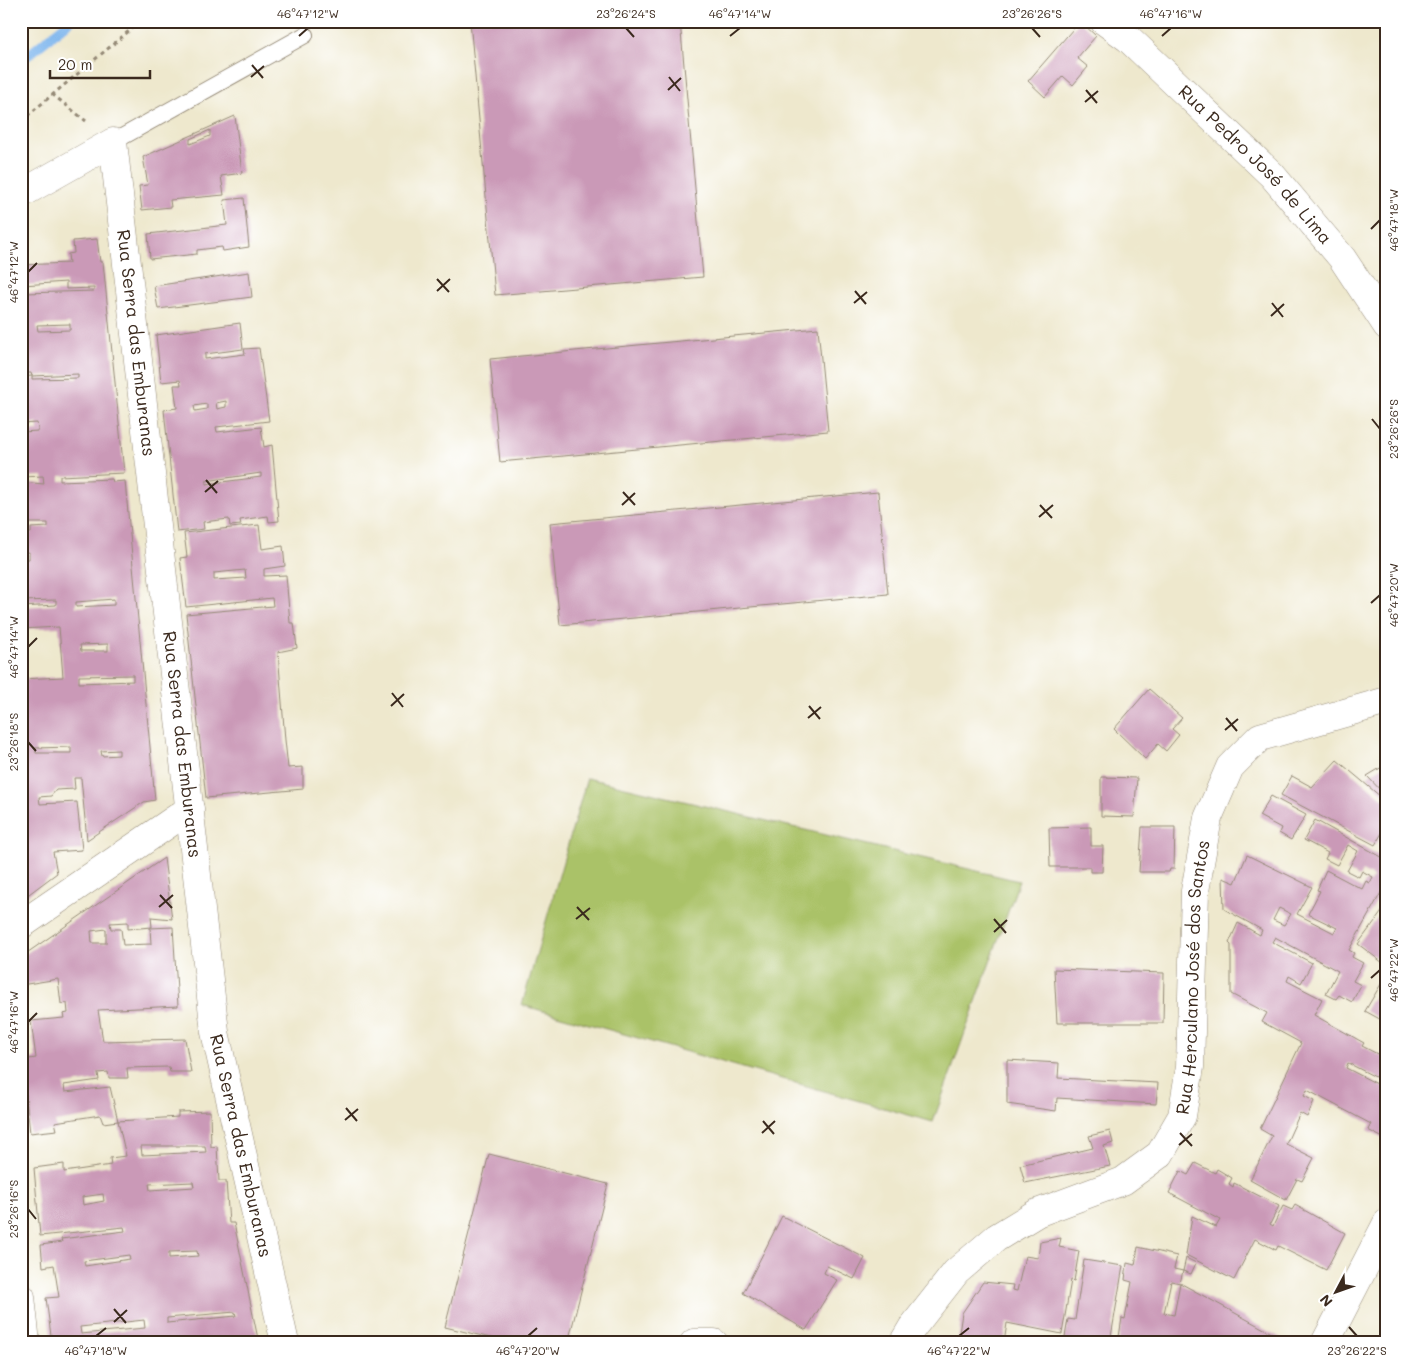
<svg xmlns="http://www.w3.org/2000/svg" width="1408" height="1364" font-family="Mali,sans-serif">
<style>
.green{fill:#aac268;stroke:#727643}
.water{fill:#7db5ed;stroke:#5c7086}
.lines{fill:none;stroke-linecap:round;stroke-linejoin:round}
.stream{stroke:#7db5ed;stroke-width:10}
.building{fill:#ca99b7;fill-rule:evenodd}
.lane-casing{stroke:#948976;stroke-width:18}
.street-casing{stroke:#948976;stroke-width:29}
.path{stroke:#948976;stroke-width:3;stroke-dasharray:4 4;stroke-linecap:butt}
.lane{stroke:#fff;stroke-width:16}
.street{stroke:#fff;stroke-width:28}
.ticks{fill:none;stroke:#3b2a1e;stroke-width:2}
.labels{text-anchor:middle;stroke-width:5;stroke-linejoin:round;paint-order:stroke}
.street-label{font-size:18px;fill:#3b2a1e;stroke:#fff}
.neatline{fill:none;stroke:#3b2a1e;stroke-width:2}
.ticks-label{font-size:12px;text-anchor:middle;fill:#3b2a1e}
</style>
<rect width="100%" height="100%" fill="#fff"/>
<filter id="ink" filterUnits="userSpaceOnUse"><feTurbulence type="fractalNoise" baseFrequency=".02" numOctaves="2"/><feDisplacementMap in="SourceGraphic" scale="10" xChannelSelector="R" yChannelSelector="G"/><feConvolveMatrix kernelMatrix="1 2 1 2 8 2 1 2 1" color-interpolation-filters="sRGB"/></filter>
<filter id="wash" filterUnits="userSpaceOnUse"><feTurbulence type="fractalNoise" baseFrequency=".0096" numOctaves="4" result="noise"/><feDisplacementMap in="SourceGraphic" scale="20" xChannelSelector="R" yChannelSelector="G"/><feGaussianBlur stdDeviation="1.12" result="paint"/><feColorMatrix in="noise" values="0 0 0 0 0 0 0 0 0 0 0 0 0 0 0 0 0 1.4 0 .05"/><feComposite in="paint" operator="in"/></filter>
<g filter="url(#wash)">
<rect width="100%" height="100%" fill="#eee8cd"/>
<path class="green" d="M587 778 1019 881 933 1122 522 1005Z"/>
<path class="water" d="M763 21H815L764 26Z"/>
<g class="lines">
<path class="stream" d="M21 61 70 21"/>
</g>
<g id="blocks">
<path class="building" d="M470 21H680L703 277 495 295Z
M1080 21 1096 36 1077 58 1088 67 1073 85 1063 76 1045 97 1028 81Z
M235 116 242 173 221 176 224 195 170 200 171 207 142 210 139 186 148 185 143 157ZM210 130V136L190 144V139Z
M244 198 249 247 223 251 222 247 197 250V254L150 259 148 234 227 225 224 200Z
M97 239 100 262H103L124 473 60 476V481L112 479 113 482 125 481 155 800 144 802 87 840 81 778H74L75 789 56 790 51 796 39 797 40 804 77 802 82 850 53 852 57 873 21 900V679L63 677 59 627 21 629V607L56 605V600L21 601V560L29 559V552L21 553V534L31 533V528L48 527V523H21V482L44 484 43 476 21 477V432L38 431V429L37 423 21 424V377L32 376V379L78 378V374L32 376 31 373H21V265L69 263 68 254 74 253 73 241ZM66 282V289L94 288V291L24 293 23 285ZM70 324V330L38 331 37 325ZM114 599V605L76 607V602ZM108 644V651H81L80 645ZM133 675V681L79 683V676ZM71 747V753H36L35 748ZM119 750V755L102 756 101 751Z
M249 272 252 297 158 309 154 286Z
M240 323 243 349 205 354V359L245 354 244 349 259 348 269 421 216 427 217 432 261 427 264 447 272 445 279 521 269 522 268 516 240 520 241 525 230 526 229 519 203 522 204 529 177 532 164 410 177 408 174 385H181L180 380 161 382 156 335ZM226 401V407L217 409 216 403ZM207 404V409L195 411 194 406ZM261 473V477L206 484V481Z
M818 328 828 431 500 462 490 359Z
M878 492 888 594 560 625 550 523Z
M259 525 262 549 283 546 285 566 264 569V576L286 575 290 623H294L297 648 278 652 285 740 288 768 303 767V789L206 798 186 614 273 606 272 598 186 607 180 558 187 557 184 533ZM245 570 246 578 214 580V573Z
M1149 689 1182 718 1172 729 1179 735 1166 751 1158 744 1145 759 1114 729Z
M1337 760 1387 802V829L1385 828 1375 845 1281 795 1292 776 1312 787Z
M1387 764V797L1367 776Z
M1101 777 1137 778 1134 817 1101 816Z
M1271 796 1306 815 1291 840 1279 833 1281 828 1259 816Z
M1315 820 1387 860V882L1349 950 1354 953 1352 957 1363 963 1353 981 1361 985 1352 1002 1339 995 1336 999 1326 994 1338 971 1275 937 1272 942 1312 963 1301 983 1289 976 1287 981 1322 999 1314 1015 1364 1043 1362 1046 1387 1059V1083L1348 1063 1346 1068 1385 1088 1387 1084V1140L1368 1130 1371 1124 1307 1090 1304 1096 1314 1101 1307 1117 1300 1113 1286 1144 1314 1158 1302 1181 1297 1179 1286 1200 1250 1180 1272 1136 1260 1129 1301 1043 1262 1022 1267 1013 1231 994V945L1229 943 1238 923 1260 935 1262 930 1224 909 1223 878 1235 883 1247 855 1292 877 1312 887 1297 914 1334 933 1337 928 1308 914 1320 891 1317 890 1326 870 1362 889 1366 881 1370 883 1373 877 1362 871 1359 877 1347 871 1358 851 1348 845 1337 865 1325 859 1328 853 1304 840ZM1279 908 1291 914 1284 925 1273 920Z
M1091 827V846H1103L1102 872H1090V867H1050L1049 828Z
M1142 827H1175L1174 869H1170L1169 872H1139Z
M164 858 172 919 151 917 152 927 128 929V922L110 923 111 929H121L123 945 151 944 150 928 173 927 178 1006 98 1010 103 1041 185 1039 191 1072H170L169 1067 127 1068 128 1078H109L108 1072 98 1073 99 1080 64 1085 65 1092 110 1087 118 1121 178 1117V1112L210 1111 211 1147 217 1146 219 1181H226L229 1223H234L258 1339 222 1343H52L46 1298 59 1297 54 1265 43 1267 41 1245 62 1242 61 1239 125 1231 124 1227 40 1236 34 1168 64 1164V1172L111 1165 110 1158 126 1156 118 1121 103 1123 100 1115 55 1122 57 1130 30 1133 22 1060 36 1058 31 1021 64 1018 63 1014 68 1013 67 1003 61 1004 58 979 21 985V957ZM106 929V943H92L91 931ZM141 1146H205L206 1152 142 1155ZM193 1182 194 1187 150 1190 149 1184ZM103 1194 104 1201 83 1205 82 1197ZM197 1251 198 1256 169 1258V1252ZM129 1255 130 1259 85 1266 84 1261ZM235 1312 236 1316 167 1323V1318ZM144 1320 145 1328 81 1334 80 1327Z
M1387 905V966L1358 944Z
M1054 969 1164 973 1163 1023H1057Z
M1387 974V1023L1365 1011Z
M1007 1060 1059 1063 1058 1078 1158 1083 1156 1104 1057 1098 1056 1111 1007 1104Z
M1110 1131 1113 1143 1104 1146 1110 1166 1025 1183 1020 1165 1093 1148 1089 1136Z
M489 1154 608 1184 568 1343H498L499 1340 445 1327Z
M1195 1163 1215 1173 1217 1169 1232 1178 1229 1184 1233 1187 1234 1183 1279 1206 1270 1224 1273 1226 1283 1206 1292 1210 1295 1205 1345 1233 1326 1270 1278 1246 1276 1250 1255 1239 1234 1280 1186 1255 1192 1216 1216 1227 1220 1220 1169 1193 1180 1171 1188 1175Z
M782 1216 865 1258 854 1279 827 1266 824 1273 837 1280 806 1330 743 1293Z
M1061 1238 1059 1247 1079 1251 1074 1281 1071 1280 1062 1334 1007 1323 1004 1343H975L958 1340 962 1313 983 1282 1013 1285 1012 1290 1017 1291 1025 1256 1038 1258 1040 1242Z
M1138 1247 1177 1256 1174 1269 1183 1271 1186 1258 1196 1263 1191 1274 1183 1271 1180 1283 1171 1281 1164 1313 1174 1315 1180 1283 1290 1343H1118L1122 1318 1125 1319 1132 1282 1125 1280 1127 1263 1135 1265Z
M1084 1260 1123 1266 1110 1343H1064L1068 1319 1075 1320Z"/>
</g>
</g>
<g filter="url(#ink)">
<use href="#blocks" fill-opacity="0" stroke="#948976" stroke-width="1"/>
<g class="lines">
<defs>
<path id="lane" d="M113 142 305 35"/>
<g id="street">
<path id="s1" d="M1104 21 1129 39 1272 175 1342 258 1387 326"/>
<path id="s2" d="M21 194 113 142 215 1032 285 1343"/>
<path d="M21 925 190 809"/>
<path d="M21 1297 26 1343"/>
<path d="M694 1343H714"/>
<path id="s3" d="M903 1343 912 1328 956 1272 996 1238 1037 1213 1123 1181 1160 1154 1182 1116 1190 1067 1195 891 1208 818 1230 767 1260 737 1387 701"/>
<path d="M1325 1343 1387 1223"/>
</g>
</defs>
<use href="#lane" class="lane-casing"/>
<use href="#street" class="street-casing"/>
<path class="path" d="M52 94 86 121
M21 121 141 21"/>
<use href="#lane" class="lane"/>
<use href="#street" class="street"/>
</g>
</g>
<path class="ticks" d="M626 28 634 37M1032 28 1040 37M299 36 308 28M730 36 740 28M1162 36 1171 28M252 65 263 78M251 77 264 66M669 77 680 91M668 90 681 78M1086 90 1097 103M1085 102 1098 91M1371 229 1380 220M28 272 37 263M437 279 449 292M437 291 450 279M855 291 866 304M854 303 867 292M1272 303 1283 317M1271 316 1284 304M1372 419 1380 429M206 480 217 493M205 492 218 481M623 492 635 505M622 505 635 493M1040 505 1052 518M1039 517 1053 505M1371 603 1380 595M28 647 37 638M392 693 403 707M391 706 404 694M809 706 820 719M808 718 821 707M1226 718 1237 731M1225 730 1238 719M28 742 36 751M160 895 172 908M159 907 173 895M577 907 589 920M576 919 590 908M994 919 1006 933M994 932 1007 920M1371 978 1380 970M28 1022 37 1013M346 1108 357 1121M345 1120 358 1109M763 1121 774 1134M762 1133 775 1121M1180 1133 1192 1146M1179 1145 1192 1134M28 1209 36 1219M114 1309 126 1323M114 1322 127 1310M1349 1327 1357 1336M96 1336 106 1328M528 1336 537 1328M959 1336 969 1328"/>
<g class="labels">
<g class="street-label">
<text dy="6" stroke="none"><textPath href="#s1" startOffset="209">Rua Pedro José de Lima</textPath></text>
<text dy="6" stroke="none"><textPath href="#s2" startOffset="308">Rua Serra das Emburanas</textPath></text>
<text dy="6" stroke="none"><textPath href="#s2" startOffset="712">Rua Serra das Emburanas</textPath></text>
<text dy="6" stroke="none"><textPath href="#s3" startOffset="510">Rua Herculano José dos Santos</textPath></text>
<text dy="6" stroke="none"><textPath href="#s2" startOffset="1118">Rua Serra das Emburanas</textPath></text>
</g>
</g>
<rect width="1408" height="1364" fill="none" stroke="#fff" stroke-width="55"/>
<g transform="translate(1336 1292) rotate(229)" stroke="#ffffff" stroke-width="4" paint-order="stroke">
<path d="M0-4L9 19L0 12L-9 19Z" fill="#3b2a1e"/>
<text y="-8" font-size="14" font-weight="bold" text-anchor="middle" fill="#3b2a1e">N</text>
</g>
<path d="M50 70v8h100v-8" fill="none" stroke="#3b2a1e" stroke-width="2.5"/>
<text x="58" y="70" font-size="15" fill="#3b2a1e" stroke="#ffffff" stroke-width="4" paint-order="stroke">20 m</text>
<rect x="28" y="28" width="1352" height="1308" class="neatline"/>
<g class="ticks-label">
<text x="308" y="18">46°47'12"W</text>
<text x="626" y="18">23°26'24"S</text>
<text x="740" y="18">46°47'14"W</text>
<text x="1032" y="18">23°26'26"S</text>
<text x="1171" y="18">46°47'16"W</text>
<text transform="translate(1394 220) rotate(-90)" y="4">46°47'18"W</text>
<text transform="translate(14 272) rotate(-90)" y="4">46°47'12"W</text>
<text transform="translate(1394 429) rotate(-90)" y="4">23°26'26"S</text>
<text transform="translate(1394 595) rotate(-90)" y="4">46°47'20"W</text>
<text transform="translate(14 647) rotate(-90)" y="4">46°47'14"W</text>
<text transform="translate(14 742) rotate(-90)" y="4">23°26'18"S</text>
<text transform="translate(1394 970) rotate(-90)" y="4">46°47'22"W</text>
<text transform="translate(14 1022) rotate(-90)" y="4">46°47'16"W</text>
<text transform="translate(14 1209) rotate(-90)" y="4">23°26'16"S</text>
<text x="96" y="1355">46°47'18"W</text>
<text x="528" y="1355">46°47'20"W</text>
<text x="959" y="1355">46°47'22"W</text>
<text x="1357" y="1355">23°26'22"S</text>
</g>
</svg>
